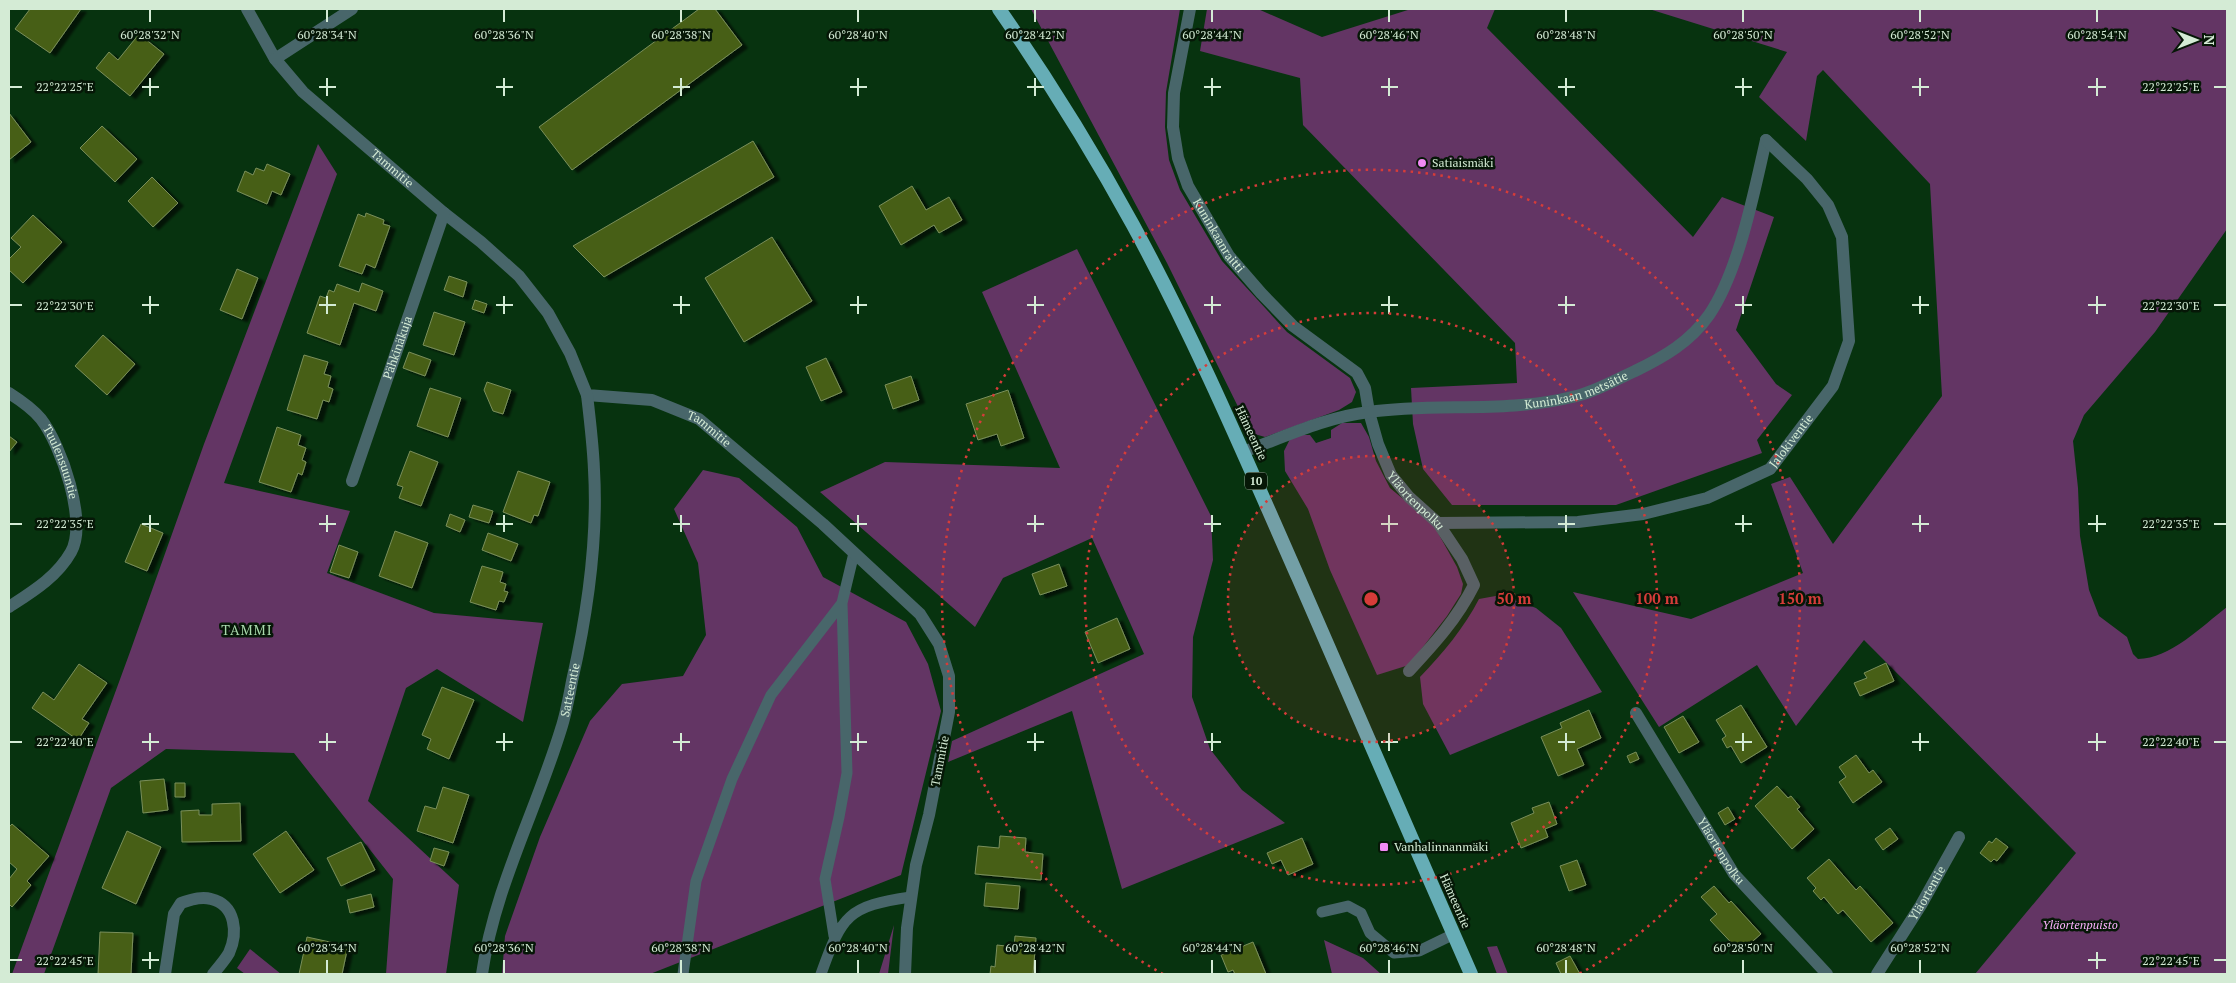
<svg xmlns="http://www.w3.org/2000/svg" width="2236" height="983" font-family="'PT Serif',serif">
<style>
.green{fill:#633564}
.building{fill:#475e18;stroke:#7a8f5a;filter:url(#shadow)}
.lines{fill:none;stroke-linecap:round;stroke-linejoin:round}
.service{stroke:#48666a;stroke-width:11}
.minor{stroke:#48666a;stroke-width:12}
.trunk{stroke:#66adb6;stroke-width:14}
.ticks{fill:none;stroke:#d4ebd5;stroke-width:2}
.ring{fill:none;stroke:#d63c39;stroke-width:2.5;stroke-dasharray:2.5 5}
.poi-dot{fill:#f18af4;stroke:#061707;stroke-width:2}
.labels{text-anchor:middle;stroke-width:5;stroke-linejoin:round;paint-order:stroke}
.shield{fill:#061707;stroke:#96ab97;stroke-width:1}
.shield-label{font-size:11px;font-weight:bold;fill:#d4ebd5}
.poi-label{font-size:12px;fill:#d4ebd5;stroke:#061707;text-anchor:start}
.street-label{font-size:12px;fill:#d4ebd5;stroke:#061707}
.park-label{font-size:12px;font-style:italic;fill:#fdb3fe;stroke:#061707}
.neighbourhood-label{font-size:14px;letter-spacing:1px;fill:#aad9ad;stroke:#061707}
.ticks-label{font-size:12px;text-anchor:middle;fill:#d4ebd5;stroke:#061707;stroke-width:5;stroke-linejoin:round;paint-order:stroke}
.centre{fill:#d63c39;stroke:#061707;stroke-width:2.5}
.ring-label{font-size:15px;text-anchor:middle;font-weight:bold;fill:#d63c39;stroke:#061707;stroke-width:5;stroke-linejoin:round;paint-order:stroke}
</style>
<defs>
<filter id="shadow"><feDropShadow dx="5.5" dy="3" stdDeviation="1" flood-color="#0009"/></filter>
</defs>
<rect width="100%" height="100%" fill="#07330f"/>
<path class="green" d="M1031 9H1180L1166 92 1165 127 1169 160 1180 190 1222 261 1287 332 1350 378 1356 392 1352 402 1339 410 1265 437 1251 433 1167 263Z
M1207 9H1258L1322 37 1411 9H1495L1487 28 1693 237 1722 197 1774 217 1736 330 1776 384 1792 395 1757 440 1762 453 1616 505H1452L1423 469 1413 424 1411 388 1517 383 1515 343 1303 125 1300 78 1200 51Z
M1649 9H2227V229L2155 332 2084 415 2073 441 2078 488 2080 536 2089 590 2099 616 2127 637 2133 654 2138 659C2170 659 2202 626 2227 607V974H1975L2076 853 1864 640 1796 726 1757 665 1659 727 1573 592 1691 619 1803 573 1771 484 1790 477 1833 544 1942 396 1930 184 1823 70 1817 76 1806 141 1759 97 1787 52Z
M318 144 337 174 224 483 350 511 327 573 434 613 543 623 523 722 437 669 406 688 368 801 459 885 446 974H386L393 879 294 753 166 749 111 788 44 974H12L130 652 204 444Z
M1077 249 1211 516 1213 560 1193 637 1192 697 1210 749 1242 790 1285 823 1122 889 1072 711 948 762 952 741 1144 654 1092 538 1003 578 975 627 820 492 885 462 1060 468 982 292Z
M1342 423H1361L1369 437 1376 461 1390 488 1433 524 1457 567 1463 584 1461 594 1447 616 1409 665 1377 675 1330 570 1308 509 1285 471 1284 451 1290 439 1302 435H1310L1316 443 1331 438V430Z
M703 470 739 478 797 527 823 577 906 622 928 664 941 711 901 875 650 974H502L505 936 540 837 590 721 622 684 683 676 706 635 698 563 674 509Z
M1501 595 1536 608 1561 628 1602 692 1450 755 1423 704 1420 677C1443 653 1464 628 1479 599Z
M894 925 888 974H879Z
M1324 940 1363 958 1381 974H1332Z
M1497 946 1508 974H1497L1487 947Z
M250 949 281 974H245L237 968Z"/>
<path class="building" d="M30 9H81L50 53 15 29Z
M699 9H715L742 45 572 170 539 127Z
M139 34 164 54 130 96 96 68 109 52 118 60Z
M9 113 31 142 9 160Z
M102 126 137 159 115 182 80 148Z
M753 141 774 177 604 277 573 246Z
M267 164 290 174 281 195 272 191 267 204 237 191 245 171 253 175 256 168 264 171Z
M152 177 178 203 153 227 128 201Z
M912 186 926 210 949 197 962 220 939 233 934 225 901 245 879 206Z
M366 213 384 220 383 224 390 226 375 268 366 264 362 274 339 266 358 214 365 217Z
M33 215 62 242 23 283 9 270V259L21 247 11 238Z
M772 237 812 301 744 342 705 278Z
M237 269 258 278 242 319 220 310Z
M449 276 467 282 463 297 444 290Z
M362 283 383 291 376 311 354 303 340 345 307 333 320 296 326 298 329 290 334 292 337 284 359 292Z
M475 300 487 304 484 313 472 309Z
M434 312 465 322 454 355 423 345Z
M103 335 135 364 107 395 75 366Z
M409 352 431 360 425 376 403 368Z
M304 355 328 362 324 374 331 376 328 387 333 389 329 402 323 400 317 419 287 410Z
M826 358 842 392 821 401 806 367Z
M911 376 919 400 893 409 885 385Z
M487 382 511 390 503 414 493 411 484 390Z
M430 388 461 398 448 437 417 426Z
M1008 390 1024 438 1001 446 997 434 978 440 966 404Z
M277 427 301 435 298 445 306 448 302 460 306 462 302 475 298 473 291 492 259 482Z
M9 436 17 442 9 452Z
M410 451 438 462 421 506 399 498 403 487 397 485Z
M518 471 550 482 538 516 534 515 531 523 503 512Z
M473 505 493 511 489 523 469 517Z
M450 514 465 520 460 532 446 526Z
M141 524 163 533 147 571 125 562Z
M395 531 428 543 412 588 379 576Z
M488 533 518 544 511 561 482 550Z
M339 545 358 552 349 578 330 572Z
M1059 564 1067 586 1040 595 1032 574Z
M482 566 503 572 500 582 506 584 504 591 508 592 504 602 499 601 496 610 470 602Z
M1117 618 1130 649 1098 663 1085 632Z
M1886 663 1894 681 1860 696 1854 683 1867 678 1864 673Z
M79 664 107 683 82 719 89 723 78 740 32 708 43 692 54 700Z
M442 687 474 700 449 759 427 749 431 739 422 735Z
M1741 705 1767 747 1741 763 1731 746 1727 748 1722 739 1726 736 1716 720Z
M1589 710 1601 738 1577 749 1584 765 1558 776 1541 737 1562 728 1560 723Z
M1683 716 1699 742 1679 753 1664 727Z
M1636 752 1639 759 1630 763 1627 756Z
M1856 755 1869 773 1873 770 1882 782 1853 803 1839 782 1846 777 1839 767Z
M164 779 168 810 143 813 140 781Z
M175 783H185V797H175Z
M1777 786 1788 798 1791 796 1800 807 1797 809 1814 829 1792 849 1755 806Z
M443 787 469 795 453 843 417 831 425 806 436 809Z
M1549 802 1557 824 1545 829 1548 837 1521 848 1511 823 1534 813 1532 808Z
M240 803 241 841 182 842 181 811 199 810V815H212V804Z
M1728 807 1735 819 1725 825 1718 813Z
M12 824 49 856 27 881 31 885 12 907 9 904V879L17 869 9 862V827Z
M1890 828 1898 839 1883 850 1875 839Z
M127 831 161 847 136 904 102 888Z
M286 831 314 870 280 893 253 854Z
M1000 836 1026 838 1025 852 1043 854 1041 880 975 874 978 846 999 848Z
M1302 838 1313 864 1288 875 1281 860 1272 864 1267 853Z
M1996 838 2008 847 1997 861 1994 859 1991 862 1980 853 1989 841 1992 843Z
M361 842 375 870 341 886 327 858Z
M434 848 449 852 444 866 430 861Z
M1829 859 1856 890 1860 886 1893 923 1871 942 1843 910 1838 914 1824 897 1821 900 1813 891 1816 888 1807 878Z
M1577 860 1586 885 1569 891 1560 866Z
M986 883 1020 886 1018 909 984 906Z
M1714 886 1729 903 1731 901 1761 934 1740 952 1710 920 1717 914 1701 897Z
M371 894 374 907 350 913 347 900Z
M100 932 133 933 131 974H98Z
M1015 936 1036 938 1033 974H990L991 966 995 967 997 945 1014 947Z
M307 937 348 946 342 974H299Z
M1253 942 1266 974H1235L1233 970 1228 972 1221 955Z
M1570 956 1580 974H1561L1556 963Z"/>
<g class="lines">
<path class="service" d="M1322 912 1348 906 1361 913 1370 933 1394 953 1419 951 1454 934
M834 936 825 879 839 817 847 773 842 603
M683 974 696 881 732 779 771 695 842 603 854 553
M821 974C842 915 848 906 911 897"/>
<g class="minor">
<path id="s1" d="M247 9 275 59 303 92 444 213 481 242 519 276 548 313 570 353 587 395 652 400 699 419 823 524 920 614 939 644 949 676V712L929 815 916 865 907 928 905 974"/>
<path id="s2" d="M1190 9 1174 93 1173 127 1178 158 1188 186 1229 256 1261 293 1293 326 1357 373 1365 388 1369 412 1378 444 1391 475 1409 497 1438 523 1462 559 1474 585C1457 619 1434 644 1409 671"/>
<path d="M275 59 352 9"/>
<path id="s3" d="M9 393C20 400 33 409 41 419 61 445 88 522 71 552 57 577 32 592 9 607"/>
<path id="s4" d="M1243 452C1284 437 1326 417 1369 412 1435 403 1508 413 1572 397 1593 393 1615 380 1635 371 1664 357 1690 342 1709 315 1739 271 1754 192 1766 140"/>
<path id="s5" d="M352 481 444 213"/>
<path id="s6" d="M1438 523 1578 522 1643 514 1707 498 1770 469 1833 386 1849 341 1842 237 1828 205 1807 179 1766 140"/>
<path id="s7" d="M1636 713 1734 874 1827 974"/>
<path d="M165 974 174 914 181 903C191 900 201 896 211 899 236 905 238 933 229 953 225 960 218 968 213 974"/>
<path id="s8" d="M482 974C494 889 536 811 561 729 566 714 569 697 572 681 587 615 598 538 594 470 593 445 590 420 587 395"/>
<path id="s9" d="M1877 974 1921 905 1959 837"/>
</g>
<path class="trunk" d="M999 9C1047 78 1092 150 1133 225 1195 339 1246 459 1298 577 1356 710 1413 842 1471 974"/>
</g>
<path class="ticks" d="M150 10V22M327 10V22M504 10V22M681 10V22M858 10V22M1035 10V22M1212 10V22M1389 10V22M1566 10V22M1743 10V22M1920 10V22M2097 10V22M150 78V96M327 78V96M504 78V96M681 78V96M858 78V96M1035 78V96M1212 78V96M1389 78V96M1566 78V96M1743 78V96M1920 78V96M2097 78V96M10 87H22M142 87H159M319 87H336M496 87H513M673 87H690M850 87H867M1027 87H1044M1204 87H1221M1381 87H1398M1558 87H1575M1735 87H1752M1912 87H1929M2088 87H2106M2214 87H2226M150 296V314M327 296V314M504 296V314M681 296V314M858 296V314M1035 296V314M1212 296V314M1389 296V314M1566 296V314M1743 296V314M1920 296V314M2097 296V314M10 305H22M142 305H159M319 305H336M496 305H513M673 305H690M850 305H867M1027 305H1044M1204 305H1221M1381 305H1398M1558 305H1575M1735 305H1752M1912 305H1929M2088 305H2106M2214 305H2226M150 515V532M327 515V532M504 515V532M681 515V532M858 515V532M1035 515V532M1212 515V532M1389 515V532M1566 515V532M1743 515V532M1920 515V532M2097 515V532M10 524H22M142 524H159M319 524H336M496 524H513M673 524H690M850 524H867M1027 524H1044M1204 524H1221M1381 524H1398M1558 524H1575M1735 524H1752M1912 524H1929M2088 524H2106M2214 524H2226M150 733V751M327 733V751M504 733V751M681 733V751M858 733V751M1035 733V751M1212 733V751M1389 733V751M1566 733V751M1743 733V751M1920 733V751M2097 733V751M10 742H22M142 742H159M319 742H336M496 742H513M673 742H690M850 742H867M1027 742H1044M1204 742H1221M1381 742H1398M1558 742H1575M1735 742H1752M1912 742H1929M2088 742H2106M2214 742H2226M150 952V969M2097 952V969M10 960H22M142 960H159M327 960V973M504 960V973M681 960V973M858 960V973M1035 960V973M1212 960V973M1389 960V973M1566 960V973M1743 960V973M1920 960V973M2088 960H2106M2214 960H2226"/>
<circle cx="1371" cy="599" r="143" fill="#d63c39" fill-opacity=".12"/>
<g class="ring">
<circle cx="1371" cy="599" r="143"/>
<circle cx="1371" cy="599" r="286"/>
<path d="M1163 974A429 429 0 1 1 1579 974"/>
</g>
<g class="poi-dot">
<circle cx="1422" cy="163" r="5"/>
<rect x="1379" y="842" width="10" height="10" rx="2.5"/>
</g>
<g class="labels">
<rect class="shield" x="1245" y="472.5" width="22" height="17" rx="4"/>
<g class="shield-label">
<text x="1256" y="485">10</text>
</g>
<g class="poi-label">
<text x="1432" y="167">Satiaismäki</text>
<text x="1394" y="851">Vanhalinnanmäki</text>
</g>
<g class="street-label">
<text dy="4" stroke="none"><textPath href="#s1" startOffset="218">Tammitie</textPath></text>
<text dy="4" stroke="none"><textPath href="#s2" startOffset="239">Kuninkaanraitti</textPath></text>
<text dy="4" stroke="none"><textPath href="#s5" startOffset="141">Pähkinäkuja</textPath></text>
<text dy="4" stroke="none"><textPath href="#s4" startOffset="342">Kuninkaan metsätie</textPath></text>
<text dy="4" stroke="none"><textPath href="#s1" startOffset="652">Tammitie</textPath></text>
<text transform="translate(1251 433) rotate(65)" y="4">Hämeentie</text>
<text dy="4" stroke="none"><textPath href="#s6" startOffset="376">Jalokiventie</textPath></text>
<text dy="4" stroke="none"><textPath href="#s3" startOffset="89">Tuulensuuntie</textPath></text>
<text dy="4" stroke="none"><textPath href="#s2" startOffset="580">Yläortenpolku</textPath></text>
<text dy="4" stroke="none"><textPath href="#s8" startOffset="298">Satteentie</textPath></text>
<text transform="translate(940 761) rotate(-79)" y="4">Tammitie</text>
<text dy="4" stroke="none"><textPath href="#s7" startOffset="162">Yläortenpolku</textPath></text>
<text dy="4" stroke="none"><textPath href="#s9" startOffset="95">Yläortentie</textPath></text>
<text transform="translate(1455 901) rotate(66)" y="4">Hämeentie</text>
</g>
<g class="park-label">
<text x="2080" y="929">Yläortenpuisto</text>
</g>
<g class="neighbourhood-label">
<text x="247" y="635">TAMMI</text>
</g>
</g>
<g class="ticks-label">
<text x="150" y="39">60°28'32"N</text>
<text x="327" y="39">60°28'34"N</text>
<text x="504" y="39">60°28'36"N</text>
<text x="681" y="39">60°28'38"N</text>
<text x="858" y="39">60°28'40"N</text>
<text x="1035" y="39">60°28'42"N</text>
<text x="1212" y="39">60°28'44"N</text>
<text x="1389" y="39">60°28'46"N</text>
<text x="1566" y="39">60°28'48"N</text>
<text x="1743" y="39">60°28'50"N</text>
<text x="1920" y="39">60°28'52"N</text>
<text x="2097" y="39">60°28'54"N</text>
<text x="2171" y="91">22°22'25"E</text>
<text x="65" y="91">22°22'25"E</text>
<text x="2171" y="310">22°22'30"E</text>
<text x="65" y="310">22°22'30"E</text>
<text x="2171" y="528">22°22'35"E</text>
<text x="65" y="528">22°22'35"E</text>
<text x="2171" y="746">22°22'40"E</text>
<text x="65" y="746">22°22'40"E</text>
<text x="327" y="952">60°28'34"N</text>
<text x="504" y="952">60°28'36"N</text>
<text x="681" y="952">60°28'38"N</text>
<text x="858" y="952">60°28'40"N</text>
<text x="1035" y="952">60°28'42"N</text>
<text x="1212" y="952">60°28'44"N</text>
<text x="1389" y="952">60°28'46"N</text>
<text x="1566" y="952">60°28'48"N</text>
<text x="1743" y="952">60°28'50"N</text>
<text x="1920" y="952">60°28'52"N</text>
<text x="2171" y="965">22°22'45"E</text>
<text x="65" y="965">22°22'45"E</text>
</g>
<circle cx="1371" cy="599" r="8" class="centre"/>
<g class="ring-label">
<text x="1514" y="604">50 m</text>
<text x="1657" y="604">100 m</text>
<text x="1800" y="604">150 m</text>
</g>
<rect width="2236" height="983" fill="none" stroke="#d4ebd5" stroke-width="20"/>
<g transform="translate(2196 40) rotate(90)" stroke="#061707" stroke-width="4" paint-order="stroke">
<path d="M0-4L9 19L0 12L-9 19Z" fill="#d4ebd5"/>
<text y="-8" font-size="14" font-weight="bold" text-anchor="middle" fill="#d4ebd5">N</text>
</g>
</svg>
